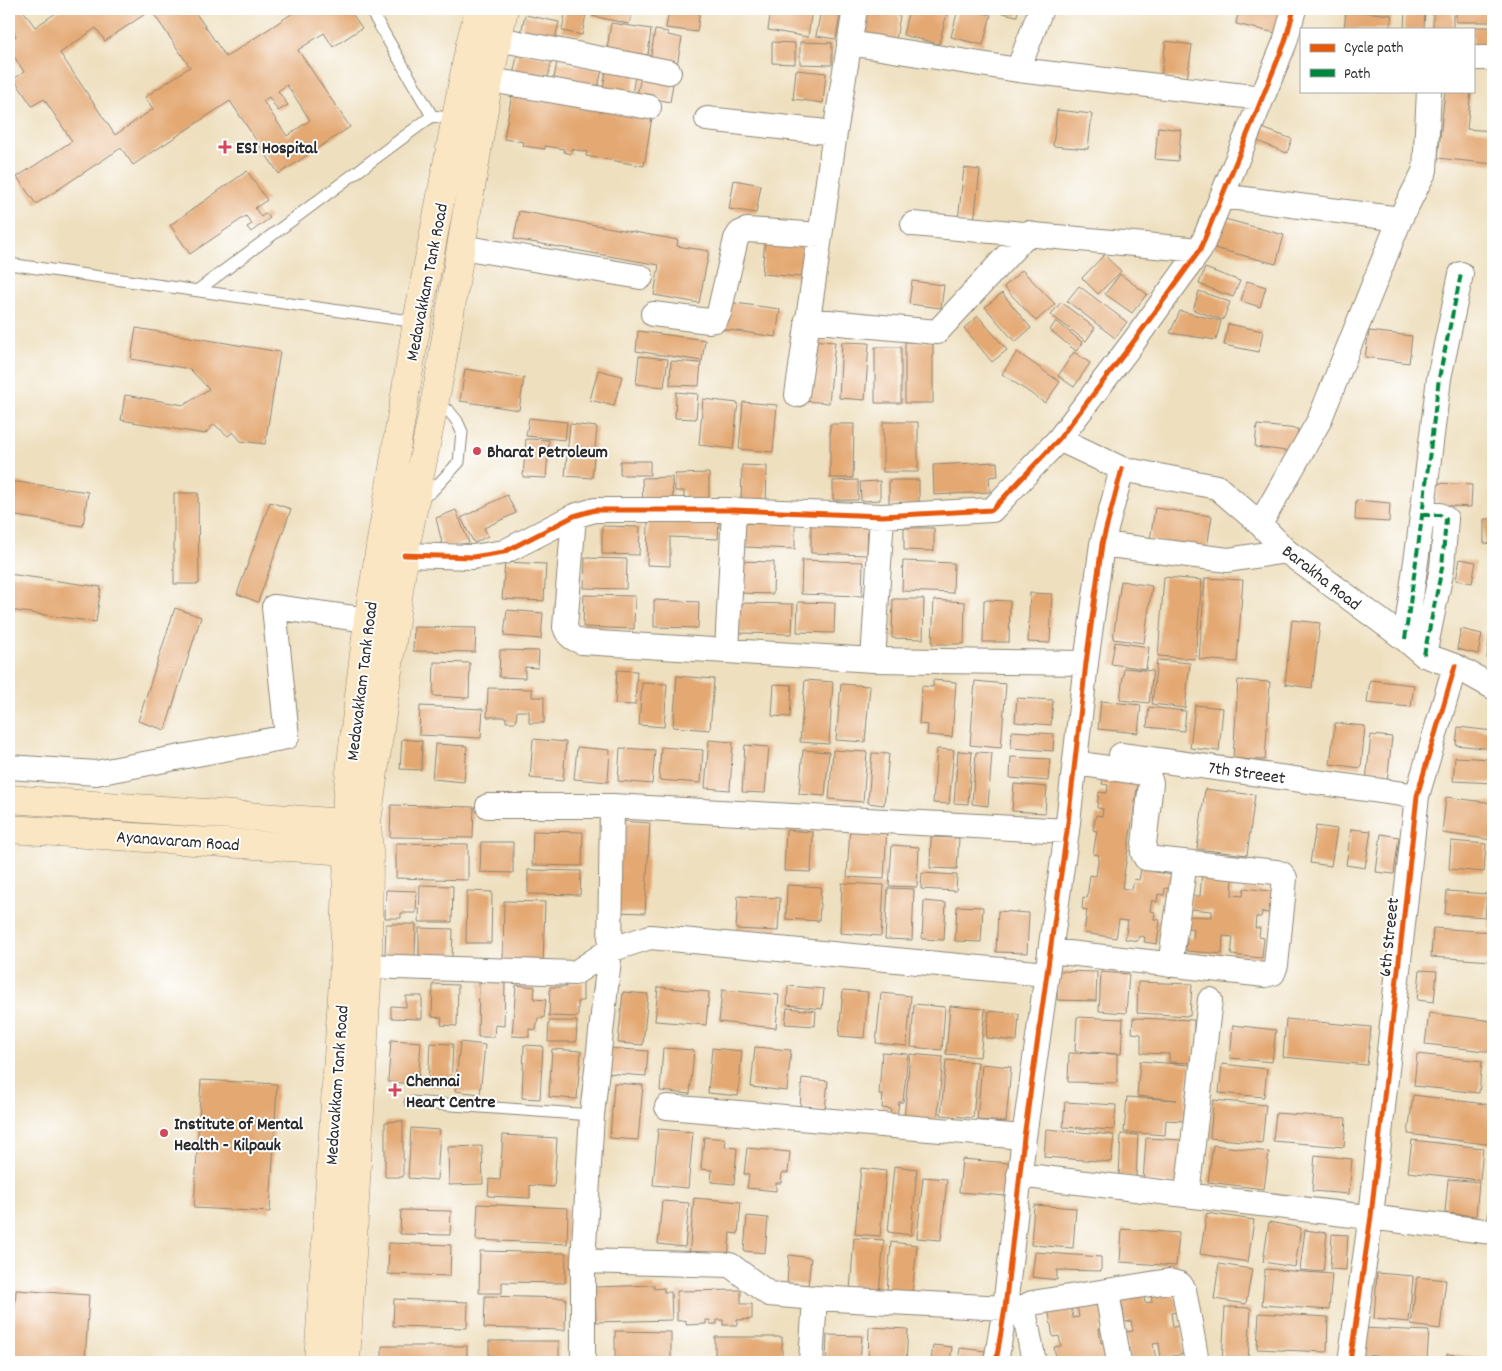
<svg xmlns="http://www.w3.org/2000/svg" width="1502" height="1371" font-family="Dekko,sans-serif">
<style>
.building{fill:#e4a973;fill-rule:evenodd}
.lines{fill:none;stroke-linecap:round;stroke-linejoin:round}
.lane-casing{stroke:#8c8574;stroke-width:13}
.street-casing{stroke:#8c8574;stroke-width:26}
.secondary-casing{stroke:#8c8574;stroke-width:29}
.lane{stroke:#fff;stroke-width:11}
.street{stroke:#fff;stroke-width:24}
.secondary{stroke:#fbe6c4;stroke-width:28}
.quiet{stroke:#00873e;stroke-width:4;stroke-dasharray:8 4;stroke-linecap:butt}
.cycleway-casing{stroke:#fff;stroke-width:8}
.cycleway{stroke:#e8590c;stroke-width:5}
.poi-dot{fill:#d1495b;stroke:#fff;stroke-width:2}
.labels{text-anchor:middle;stroke-width:4;stroke-linejoin:round;paint-order:stroke}
.poi-label{font-size:18px;font-weight:bold;fill:#2b2b2b;stroke:#fff;text-anchor:start}
.street-label{font-size:18px;fill:#2b2b2b;stroke:#fff}
</style>
<rect width="100%" height="100%" fill="#fff"/>
<filter id="ink" filterUnits="userSpaceOnUse"><feTurbulence type="fractalNoise" baseFrequency=".02" numOctaves="2"/><feDisplacementMap in="SourceGraphic" scale="10" xChannelSelector="R" yChannelSelector="G"/><feConvolveMatrix kernelMatrix="1 2 1 2 8 2 1 2 1" color-interpolation-filters="sRGB"/></filter>
<filter id="wash" filterUnits="userSpaceOnUse"><feTurbulence type="fractalNoise" baseFrequency=".0096" numOctaves="4" result="noise"/><feDisplacementMap in="SourceGraphic" scale="20" xChannelSelector="R" yChannelSelector="G"/><feGaussianBlur stdDeviation="1.12" result="paint"/><feColorMatrix in="noise" values="0 0 0 0 0 0 0 0 0 0 0 0 0 0 0 0 0 1.4 0 .05"/><feComposite in="paint" operator="in"/></filter>
<g filter="url(#wash)">
<rect width="100%" height="100%" fill="#eedfbe"/>
<g id="blocks">
<path class="building" d="M9 9H22L35 27 62 9H193L226 57 299 9H349L362 28 333 47 324 33 298 50 350 127 279 174 230 101 133 165 121 148 36 204 17 177 72 141 44 99 32 106 14 79 24 72 9 49V41L16 36 9 25ZM151 10 190 67 145 97 153 109 115 135 60 53 96 28 105 41ZM287 85 310 120 287 136 263 101 269 97 278 111 288 105 278 91Z
M566 9H587L582 35 562 31Z
M594 9H633L629 24 592 16Z
M669 9H700L697 32 666 28Z
M771 9H812L808 37 768 30Z
M821 9H841L836 39 816 36Z
M860 9 900 16 896 40 856 33Z
M909 9H948L939 44 903 35Z
M958 9H968L991 15 983 45 951 37Z
M982 9H1018L1017 16Z
M1239 9H1282L1276 33 1236 24Z
M1405 9H1425L1424 29H1404Z
M1433 9H1453V29H1433Z
M1456 9H1493V22H1456Z
M1346 10 1392 15 1390 29H1344Z
M525 15 559 22 555 39 521 33Z
M611 23 651 29 648 55 607 49Z
M1473 27H1493V50H1473Z
M655 30 668 32V35L682 38 677 65 650 61Z
M1166 41 1192 45 1187 80 1161 76Z
M772 42 795 43V64L772 63Z
M800 42 832 43V65L800 64Z
M518 52 552 59 547 82 513 75Z
M557 62 602 70 597 92 553 83Z
M607 64 636 70 632 94 603 88Z
M796 70 826 73 823 103 793 99Z
M642 72 674 78 670 102 637 95Z
M513 88 653 111 644 166 586 156 587 152 571 149V154L564 152V149L545 146V149L523 146 524 142 504 139Z
M1445 91H1471L1467 129 1493 131V164L1438 158Z
M1057 110 1092 114 1088 149 1053 146Z
M1158 127 1181 130 1178 161 1155 159Z
M1262 128 1292 139 1287 153 1257 141Z
M964 168 980 170 974 222 958 220Z
M247 171 267 200 255 208 261 217 266 213 270 218 251 232 247 227 252 224 246 216 190 254 170 225Z
M734 180 761 185 756 213 729 209Z
M519 211 678 240 677 246 709 251 699 303 654 295 659 265 514 239Z
M1221 218 1284 235 1276 264 1214 248Z
M765 238 811 242 801 277 762 274Z
M1104 255 1121 271 1098 294 1082 278Z
M1205 268 1240 281 1233 297 1199 284Z
M1022 270 1055 304 1036 321 1004 287Z
M1120 274 1147 294 1132 313 1105 294Z
M912 281 944 285 941 308 909 304Z
M1247 281 1266 287 1260 307 1241 301Z
M1079 286 1127 322 1115 338 1067 301Z
M1199 291 1230 302 1223 320 1193 310Z
M1002 293 1031 328 1015 342 985 307Z
M727 302 780 309 776 337 723 329Z
M1061 302 1095 328 1086 341 1051 315Z
M1180 311 1221 321 1216 340 1170 333Z
M978 316 1007 350 992 362 964 328Z
M1056 321 1083 343 1076 351 1050 330Z
M1228 324 1263 331 1259 352 1224 345Z
M136 328 280 352 265 444 241 441 233 432 228 436 214 424 205 434 121 420 125 395 184 405 209 389 190 369 131 359Z
M638 331 705 340 702 361 636 351Z
M1369 331 1412 336 1409 363 1365 357Z
M810 340 835 342 829 403 804 401Z
M842 342 869 343 865 400 839 398Z
M905 342H933V403H905Z
M875 347H901V403H875Z
M1017 352 1060 382 1045 403 1002 374Z
M1074 352 1090 363 1074 387 1058 376Z
M639 356 668 359 664 387 636 384Z
M671 361 701 363 699 386 670 385Z
M465 369 524 378 519 410 460 401Z
M598 370 622 376 614 406 590 400Z
M676 392 698 394 696 419 675 418Z
M703 399 738 403 733 449 699 445Z
M743 402 777 405 773 452 739 449Z
M529 418 567 422 565 440 526 436Z
M883 422H918V472H883Z
M570 424 597 427 592 478 565 476Z
M830 424H854L853 478H830Z
M1257 425 1298 429 1295 452 1255 447Z
M526 439 549 440 546 478 523 477Z
M620 461H650V475H620Z
M997 462 998 476 989 477 990 492 934 495 933 465Z
M742 465 767 466 766 506H741Z
M709 473V504H684V491H675V474Z
M672 477 673 503 643 505 642 478Z
M858 480V500H833V481Z
M889 480H919V505L889 506Z
M9 481 88 492 83 526 9 515Z
M880 481V500L861 501 860 482Z
M1437 483 1472 485 1471 507 1436 505Z
M174 493H198L199 584H174Z
M507 495 516 513 484 528 488 536 474 543 461 518Z
M1356 500 1390 503 1389 522 1355 520Z
M270 502 291 509 258 602 237 594Z
M1155 508 1212 516 1207 548 1150 540Z
M456 510 469 543 443 547 436 518Z
M745 516 795 518V549L744 547Z
M1484 519H1493V544L1484 543Z
M648 521 719 522 718 539 670 537V566L647 565Z
M811 522 868 524 867 555 811 553Z
M602 526 640 527 639 555 602 554Z
M904 528H934V551L904 550Z
M585 558 627 559 626 589 584 588Z
M1460 559 1476 562 1472 583 1456 580Z
M802 560 863 562 862 596 801 594Z
M738 561 774 562 773 594 737 593Z
M903 561 954 563 953 593 902 591Z
M505 562 546 564 544 601 502 599Z
M9 574 101 587 96 622 9 610Z
M1164 577 1202 580 1195 659 1158 656Z
M1205 578 1243 580 1237 662 1199 659Z
M1121 581 1152 586 1144 643 1113 639Z
M1030 593 1052 594 1050 643 1028 642Z
M584 595 635 596 634 629 583 627Z
M893 599H924L923 639 892 638Z
M654 600 699 602 698 628 654 627Z
M934 600 965 602 964 644H932Z
M984 600 1010 601 1009 642H983Z
M798 602 835 603 834 633 797 632Z
M740 603 793 604 792 634 739 633Z
M175 608 201 617 165 730 138 721Z
M507 610 543 613 541 639 504 636Z
M1491 617 1493 618V660L1487 659Z
M1292 620 1320 623 1312 688 1285 684Z
M414 627 476 628 475 652 413 651Z
M1461 629 1482 634 1478 654 1457 649Z
M1115 642 1149 647 1146 669 1111 664Z
M500 650 539 651 538 668 525 667V678L499 677Z
M1157 660 1190 663 1185 708 1152 704Z
M434 662 470 663 469 698 433 696Z
M1124 668 1153 671 1149 703 1120 700Z
M617 670 637 671 635 705 615 704Z
M677 676 714 679 710 730 673 727Z
M805 680 833 682 829 744 800 742Z
M933 680 956 682 952 737 927 735 928 725 919 724 922 686 933 687Z
M1238 680 1270 682 1265 760 1233 759Z
M1370 680 1414 685 1411 707 1367 703Z
M975 681 1006 684 1001 748 970 745Z
M642 683 667 684 664 727 639 725Z
M774 684 792 685 790 717 772 716Z
M841 684 870 686 865 742 836 740Z
M488 688 532 689V697H544V723H529V711H517L516 722H506V717H487Z
M1017 698 1053 700 1051 725 1015 722Z
M1101 701 1141 705 1138 733 1098 729Z
M1195 705 1223 708 1219 751 1190 748Z
M420 706 483 709 481 738 419 735Z
M1149 707 1186 711 1184 731 1147 727Z
M1335 723 1365 726 1361 768 1330 764Z
M1458 727 1493 731V749L1456 745Z
M1012 731 1054 734 1053 751 1011 748Z
M1371 735 1392 737 1387 783 1366 781Z
M402 739 422 741 421 770 400 769Z
M533 739 566 742 563 781 530 778Z
M709 740 733 742 730 790 705 788Z
M435 744 467 746 464 782 432 779Z
M745 745 769 747 765 793 742 792Z
M577 747 610 750 608 782 574 779Z
M661 747 703 750 701 783 659 780Z
M620 748 655 750 652 784 618 781Z
M937 749 954 750 949 804 933 803Z
M803 750 829 752 825 796 799 794Z
M833 750 867 752 863 802 829 799Z
M958 751 972 752 968 804 954 803Z
M976 752 992 753 988 806 972 804Z
M872 753 889 754 884 805 868 803Z
M1011 757 1050 759 1048 781 1010 778Z
M1455 757 1493 759V783L1453 781Z
M1104 771 1139 776 1122 888 1132 890 1134 879 1139 880 1142 864 1156 866 1155 872 1172 875 1170 889 1165 888 1164 895 1158 894 1157 902 1152 900 1150 911 1155 912 1154 919 1160 920 1157 944 1144 942 1145 937 1139 936 1138 941 1125 939 1128 921 1119 920 1116 938 1084 933 1087 910 1082 909 1083 897 1087 898 1090 875 1096 876 1099 855 1093 854 1097 831 1093 830 1096 815 1102 816 1103 809 1097 808 1099 792 1107 793 1108 785 1102 784Z
M1014 784 1047 787 1045 813 1012 811Z
M1205 789 1255 795 1247 855 1197 849Z
M1446 797 1493 803V840L1442 833Z
M391 805 474 807 473 838 390 837Z
M621 821 650 823 645 913 616 912Z
M850 826 887 828 884 879 847 877Z
M1316 826 1337 829 1331 866 1310 863Z
M1351 829 1371 831 1365 868 1346 865Z
M786 830 813 832 811 872 784 871Z
M533 831 583 832 582 866 532 865Z
M1381 834 1399 837 1394 874 1376 872Z
M931 837 959 838 957 869 930 868Z
M1451 841 1486 844 1484 872 1449 869Z
M481 842H513V873L480 872Z
M396 843 468 844V880L396 878Z
M892 845 919 847 917 887 889 886Z
M1492 851H1493V884H1490Z
M528 870 581 871 580 895 528 894Z
M1202 871 1213 872V877L1233 879 1232 895 1243 896 1244 888 1278 892 1276 909 1269 908V913L1262 912 1261 917H1256L1255 928H1260L1259 937 1264 938 1262 958 1231 955 1233 937 1223 936 1222 954 1186 951 1187 938 1193 939 1194 929 1188 928 1189 916 1212 917V911L1190 909 1191 896H1200Z
M922 873 957 875 956 891 921 889Z
M842 883 884 885 881 936 840 933Z
M420 885 453 886 452 922H419Z
M787 885 821 887 819 921 786 919Z
M888 888 914 889 912 940 885 939Z
M386 890 417 891 416 913H401V918H385Z
M467 891 492 892 491 943H466Z
M1447 891 1487 894 1485 917 1445 914Z
M1490 891H1493V929H1489Z
M738 896 780 898 778 931 736 929Z
M504 901 545 902 543 963 503 962Z
M924 901 946 903 944 940 922 939Z
M957 906 983 907 981 942 955 941Z
M998 911 1029 913 1027 953 996 952Z
M386 924H416L415 956 385 955Z
M419 928 453 929 452 957 419 956Z
M1433 928 1493 932V961L1431 957Z
M1420 970 1437 971 1434 1002 1417 1000Z
M1058 971 1097 972 1096 1001 1057 1000Z
M1101 972 1129 974 1126 1013 1099 1011Z
M479 982 505 983 504 1026 495 1025 494 1037H478Z
M1138 982 1192 984 1190 1016 1137 1013Z
M566 983H583V1001H578V1017L549 1016 550 987H566Z
M433 984 458 985 457 1026 441 1025 442 1018 432 1017Z
M516 985 535 987 534 999 546 1000 544 1018H538L536 1030 529 1029V1037L512 1036Z
M788 986 824 989 822 1009 787 1005Z
M658 987 709 992 706 1025 655 1021Z
M722 990 779 995 776 1028 719 1022Z
M843 990 868 992 864 1038 839 1036Z
M623 992 648 994 643 1045 618 1043Z
M881 993 911 996 907 1046 876 1043Z
M406 996H422V1019L391 1018V1006L406 1007Z
M914 1004 945 1007 942 1050 911 1047Z
M950 1006 985 1009 980 1057 946 1054Z
M787 1008 816 1011 815 1026 785 1024Z
M989 1011 1019 1014 1017 1041 986 1038Z
M1429 1013 1493 1021V1052L1425 1044Z
M1077 1017 1123 1019 1121 1054 1075 1051Z
M1133 1018 1194 1020 1193 1063 1169 1062V1054L1141 1053V1034L1132 1033Z
M1286 1019 1371 1027 1367 1065 1283 1057Z
M549 1021H577L576 1042H548Z
M1233 1025 1276 1030 1272 1062 1230 1058Z
M391 1040 421 1042 418 1084 388 1082Z
M460 1042 485 1045 480 1094 455 1091Z
M430 1043 453 1044 451 1087 428 1086Z
M524 1045 543 1046 540 1099 522 1098Z
M755 1047 791 1050 787 1091 751 1087Z
M608 1048 648 1051 646 1076 606 1073Z
M663 1048 694 1050 690 1094 660 1091Z
M712 1048 742 1051 738 1096 708 1093Z
M552 1049 581 1051 577 1099 549 1097Z
M882 1052 908 1054 903 1102H899L897 1117 890 1116 891 1109 882 1108 883 1095H879Z
M1069 1053 1117 1054V1083L1068 1082Z
M910 1054 943 1057 937 1123 904 1120Z
M1417 1054 1482 1061 1479 1093 1414 1086Z
M946 1060 978 1062 973 1118 941 1115Z
M1140 1061 1190 1065 1183 1121 1166 1120 1165 1135 1124 1132 1127 1097 1177 1100 1137 1096Z
M982 1064 1011 1067 1006 1122 977 1120Z
M1222 1064 1267 1069 1264 1097 1219 1093Z
M802 1078 828 1081 825 1110 800 1108Z
M201 1080 277 1084 270 1212 194 1208Z
M614 1083 643 1085 638 1140 610 1138Z
M1413 1095 1493 1105V1145L1408 1134Z
M1213 1100 1266 1105 1262 1143 1210 1138Z
M1065 1102 1116 1105 1114 1130 1063 1127Z
M1276 1113 1346 1118 1344 1147 1273 1141Z
M403 1121V1177H385V1122Z
M411 1128 440 1130 437 1180 408 1178Z
M658 1129 693 1132 688 1188 653 1185Z
M1046 1129 1114 1135 1111 1162 1044 1157Z
M1121 1134 1138 1135 1136 1177H1119Z
M503 1135 557 1138 554 1187 530 1185V1198L488 1196 489 1179 500 1180Z
M704 1137 726 1139 725 1147 737 1148 734 1184 711 1182 712 1170 701 1169Z
M1146 1138 1182 1140 1179 1183 1143 1181Z
M1412 1140 1483 1148 1480 1180 1408 1172Z
M1213 1145 1269 1152 1264 1189 1208 1182Z
M482 1146 483 1184 449 1185 448 1147Z
M747 1148 790 1152 788 1173H782L781 1183H776V1191L747 1188 749 1174H744Z
M1315 1155 1352 1159 1349 1194 1312 1191Z
M962 1159 1009 1163 1006 1196 959 1192Z
M894 1166 917 1169 911 1235 888 1232Z
M861 1168 886 1171 880 1236 855 1234Z
M923 1177 947 1179 941 1240 917 1238Z
M1448 1179 1479 1182 1476 1216 1445 1213Z
M1491 1185H1493V1219L1488 1218Z
M694 1198 741 1202 738 1234 730 1233 728 1260 689 1257Z
M662 1201 689 1203 685 1247 658 1244Z
M478 1204 568 1208 567 1244 476 1240Z
M1034 1205 1076 1208 1073 1248 1031 1245Z
M401 1210 451 1211 450 1235 400 1234Z
M1207 1213 1254 1220 1248 1262 1200 1254Z
M747 1216 768 1218 765 1253 744 1251Z
M1269 1222 1301 1228 1295 1267 1263 1262Z
M1122 1229 1179 1233 1176 1266 1120 1262Z
M1305 1230 1327 1233 1323 1272 1300 1270Z
M1332 1234 1348 1235 1346 1270 1330 1269Z
M854 1238 884 1240 879 1294 850 1291Z
M891 1242 917 1245 912 1295 887 1292Z
M389 1243 451 1245 450 1276 388 1274Z
M480 1251 566 1253 565 1283 502 1282V1293H479Z
M1035 1252 1101 1257V1271L1057 1270V1280L1032 1277Z
M789 1255 811 1258 808 1285 787 1283Z
M1219 1264 1252 1269 1246 1304 1214 1299Z
M1265 1269 1332 1274 1329 1310 1262 1305Z
M1377 1273 1413 1276 1409 1322 1374 1319Z
M1417 1277 1446 1280 1440 1329 1411 1325Z
M1173 1284 1178 1312 1171 1313 1173 1327 1180 1326 1184 1354 1161 1358 1159 1343 1153 1344 1156 1359 1131 1362 1126 1332 1133 1331 1131 1321 1125 1322 1120 1293 1143 1289 1145 1303 1152 1302 1150 1288Z
M654 1285V1289L664 1288V1292H671L672 1320 596 1322 595 1287Z
M16 1290 89 1295 85 1362H11Z
M741 1290V1304H752V1319L737 1320V1325H723V1320H717V1324H710V1320H706V1324L686 1325V1320L677 1321V1291Z
M485 1296 566 1298 565 1330 484 1328Z
M394 1299 468 1302 467 1328 393 1326Z
M1102 1300 1106 1328H1099L1101 1343 1108 1342 1111 1362H1087V1359H1081L1082 1362H1057L1054 1347 1061 1346 1059 1336 1053 1337 1048 1308 1071 1305 1073 1318 1079 1317 1077 1304Z
M1225 1307 1251 1308 1248 1362H1222Z
M1259 1313 1328 1317 1327 1352 1257 1349Z
M869 1327 908 1329 906 1362H868Z
M1362 1328 1429 1331 1427 1360 1361 1355Z
M615 1331 671 1332V1362H615Z
M827 1335 862 1336 860 1362H826Z
M715 1337H782V1362H715Z
M489 1341H559V1362H489Z
M933 1345 952 1347 950 1362H931Z
M382 1346H467V1362H382Z
M960 1348 985 1351 983 1362H958Z
M1447 1354 1481 1357V1362H1446Z"/>
</g>
</g>
<g filter="url(#ink)">
<use href="#blocks" fill-opacity="0" stroke="#8c8574" stroke-width="1"/>
<g class="lines">
<defs>
<path id="lane" d="M370 9 432 116 456 119
M9 264 417 322
M198 290 432 116
M417 499 431 492 459 462 462 432 457 421 449 411 434 404
M410 1102 592 1115"/>
<path id="street" d="M498 39 669 72
M849 43 1018 70 1262 98
M1473 58H1493
M1018 70 1041 9
M490 80 649 107
M707 119 835 133
M1222 196 1400 219
M913 224 1200 250
M461 247 641 277
M653 314 709 321 715 320 719 313 736 239 740 233 747 230 820 235
M807 320 937 332 1028 233
M797 395 835 133 855 9
M1059 439 1122 469 1217 487 1260 524 1286 551 1405 639 1424 655 1455 666 1493 687
M1422 515H1440L1446 519 1442 568 1424 655
M574 516 565 627C568 636 573 639 582 642L873 660 1086 663
M1260 524 1319 421 1400 219 1425 170 1429 91
M1102 544 1228 560 1286 551
M404 555 473 557 504 552 574 516 595 510H734L882 516 992 510 1059 439 1134 341 1200 250 1285 42 1294 9
M1405 639 1419 540 1439 378 1461 274
M727 651 734 510
M873 660 882 516
M1121 755 1417 796
M9 767 96 773 287 737 274 607 368 620
M488 806H612L1067 831
M1050 951 1265 975 1273 973 1276 965 1285 878 1282 874 1276 872 1146 858 1143 853 1151 783 1149 777 1143 773 1075 763
M1170 965 1185 862
M368 966 575 973 610 950 650 937 1046 974
M667 1107 1024 1137
M1019 1175 1493 1232
M1187 1194 1210 1000
M583 1261 730 1265 769 1294 815 1298 1005 1308
M1107 1292 1119 1362
M583 1362V1261L592 1115 610 950 612 806
M811 1362 815 1298
M996 1362 1005 1308 1024 1137 1067 831 1086 663 1102 544 1122 469
M1034 1362 1025 1316 1026 1306 1032 1303 1169 1281 1180 1284 1184 1290 1197 1362H1195
M1350 1362 1371 1216 1417 796 1455 666"/>
<path id="secondary" d="M9 799 344 823 361 822
M9 829 364 852
M318 1362 344 965 348 852 344 823 368 620 417 322 470 44 479 9
M346 1362 368 966 369 852 367 822 404 555 438 385 487 91 504 9"/>
</defs>
<use href="#lane" class="lane-casing"/>
<use href="#street" class="street-casing"/>
<use href="#secondary" class="secondary-casing"/>
<use href="#lane" class="lane"/>
<use href="#street" class="street"/>
<use href="#secondary" class="secondary"/>
<path class="quiet" d="M1422 515H1440L1446 519 1442 568 1424 655
M1405 639 1419 540 1439 378 1461 274"/>
<defs>
<path id="cycleway" d="M404 555 473 557 504 552 574 516 595 510H734L882 516 992 510 1059 439 1134 341 1200 250 1285 42 1294 9
M996 1362 1005 1308 1024 1137 1067 831 1086 663 1102 544 1122 469
M1350 1362 1371 1216 1417 796 1455 666"/>
</defs>
<use href="#cycleway" class="cycleway-casing"/>
<use href="#cycleway" class="cycleway"/>
</g>
</g>
<g class="poi-dot">
<path d="M222.5 139.5h5v5h5v5h-5v5h-5v-5h-5v-5h5z"/>
<circle cx="477" cy="451" r="5"/>
<path d="M392.5 1082.5h5v5h5v5h-5v5h-5v-5h-5v-5h5z"/>
<circle cx="164" cy="1133" r="5"/>
</g>
<g class="labels">
<g class="poi-label">
<text x="236" y="153">ESI Hospital</text>
<text x="487" y="457">Bharat Petroleum</text>
<text x="406" y="1086">Chennai<tspan x="406" dy="21">Heart Centre</tspan></text>
<text x="174" y="1129">Institute of Mental<tspan x="174" dy="21">Health - Kilpauk</tspan></text>
</g>
<g class="street-label">
<text transform="translate(426 282) rotate(-79)" y="6">Medavakkam Tank Road</text>
<text transform="translate(1322 577) rotate(38)" y="6">Barakha Road</text>
<text transform="translate(361 681) rotate(-83)" y="6">Medavakkam Tank Road</text>
<text transform="translate(1247 772) rotate(8)" y="6">7th Streeet</text>
<text transform="translate(178 840) rotate(4)" y="6">Ayanavaram Road</text>
<text transform="translate(1388 937) rotate(-84)" y="6">6th Streeet</text>
<text transform="translate(336 1085) rotate(-86)" y="6">Medavakkam Tank Road</text>
</g>
</g>
<rect width="1502" height="1371" fill="none" stroke="#fff" stroke-width="30"/>
<rect x="1300" y="28" width="175" height="65" fill="#ffffff" stroke="#aaaaaa"/>
<rect x="1310" y="44" width="25" height="8" fill="#e8590c" stroke="#aaaaaa"/>
<text x="1344" y="52" font-size="15" fill="#2b2b2b">Cycle path</text>
<rect x="1310" y="69" width="25" height="8" fill="#00873e" stroke="#aaaaaa"/>
<text x="1344" y="78" font-size="15" fill="#2b2b2b">Path</text>
</svg>
